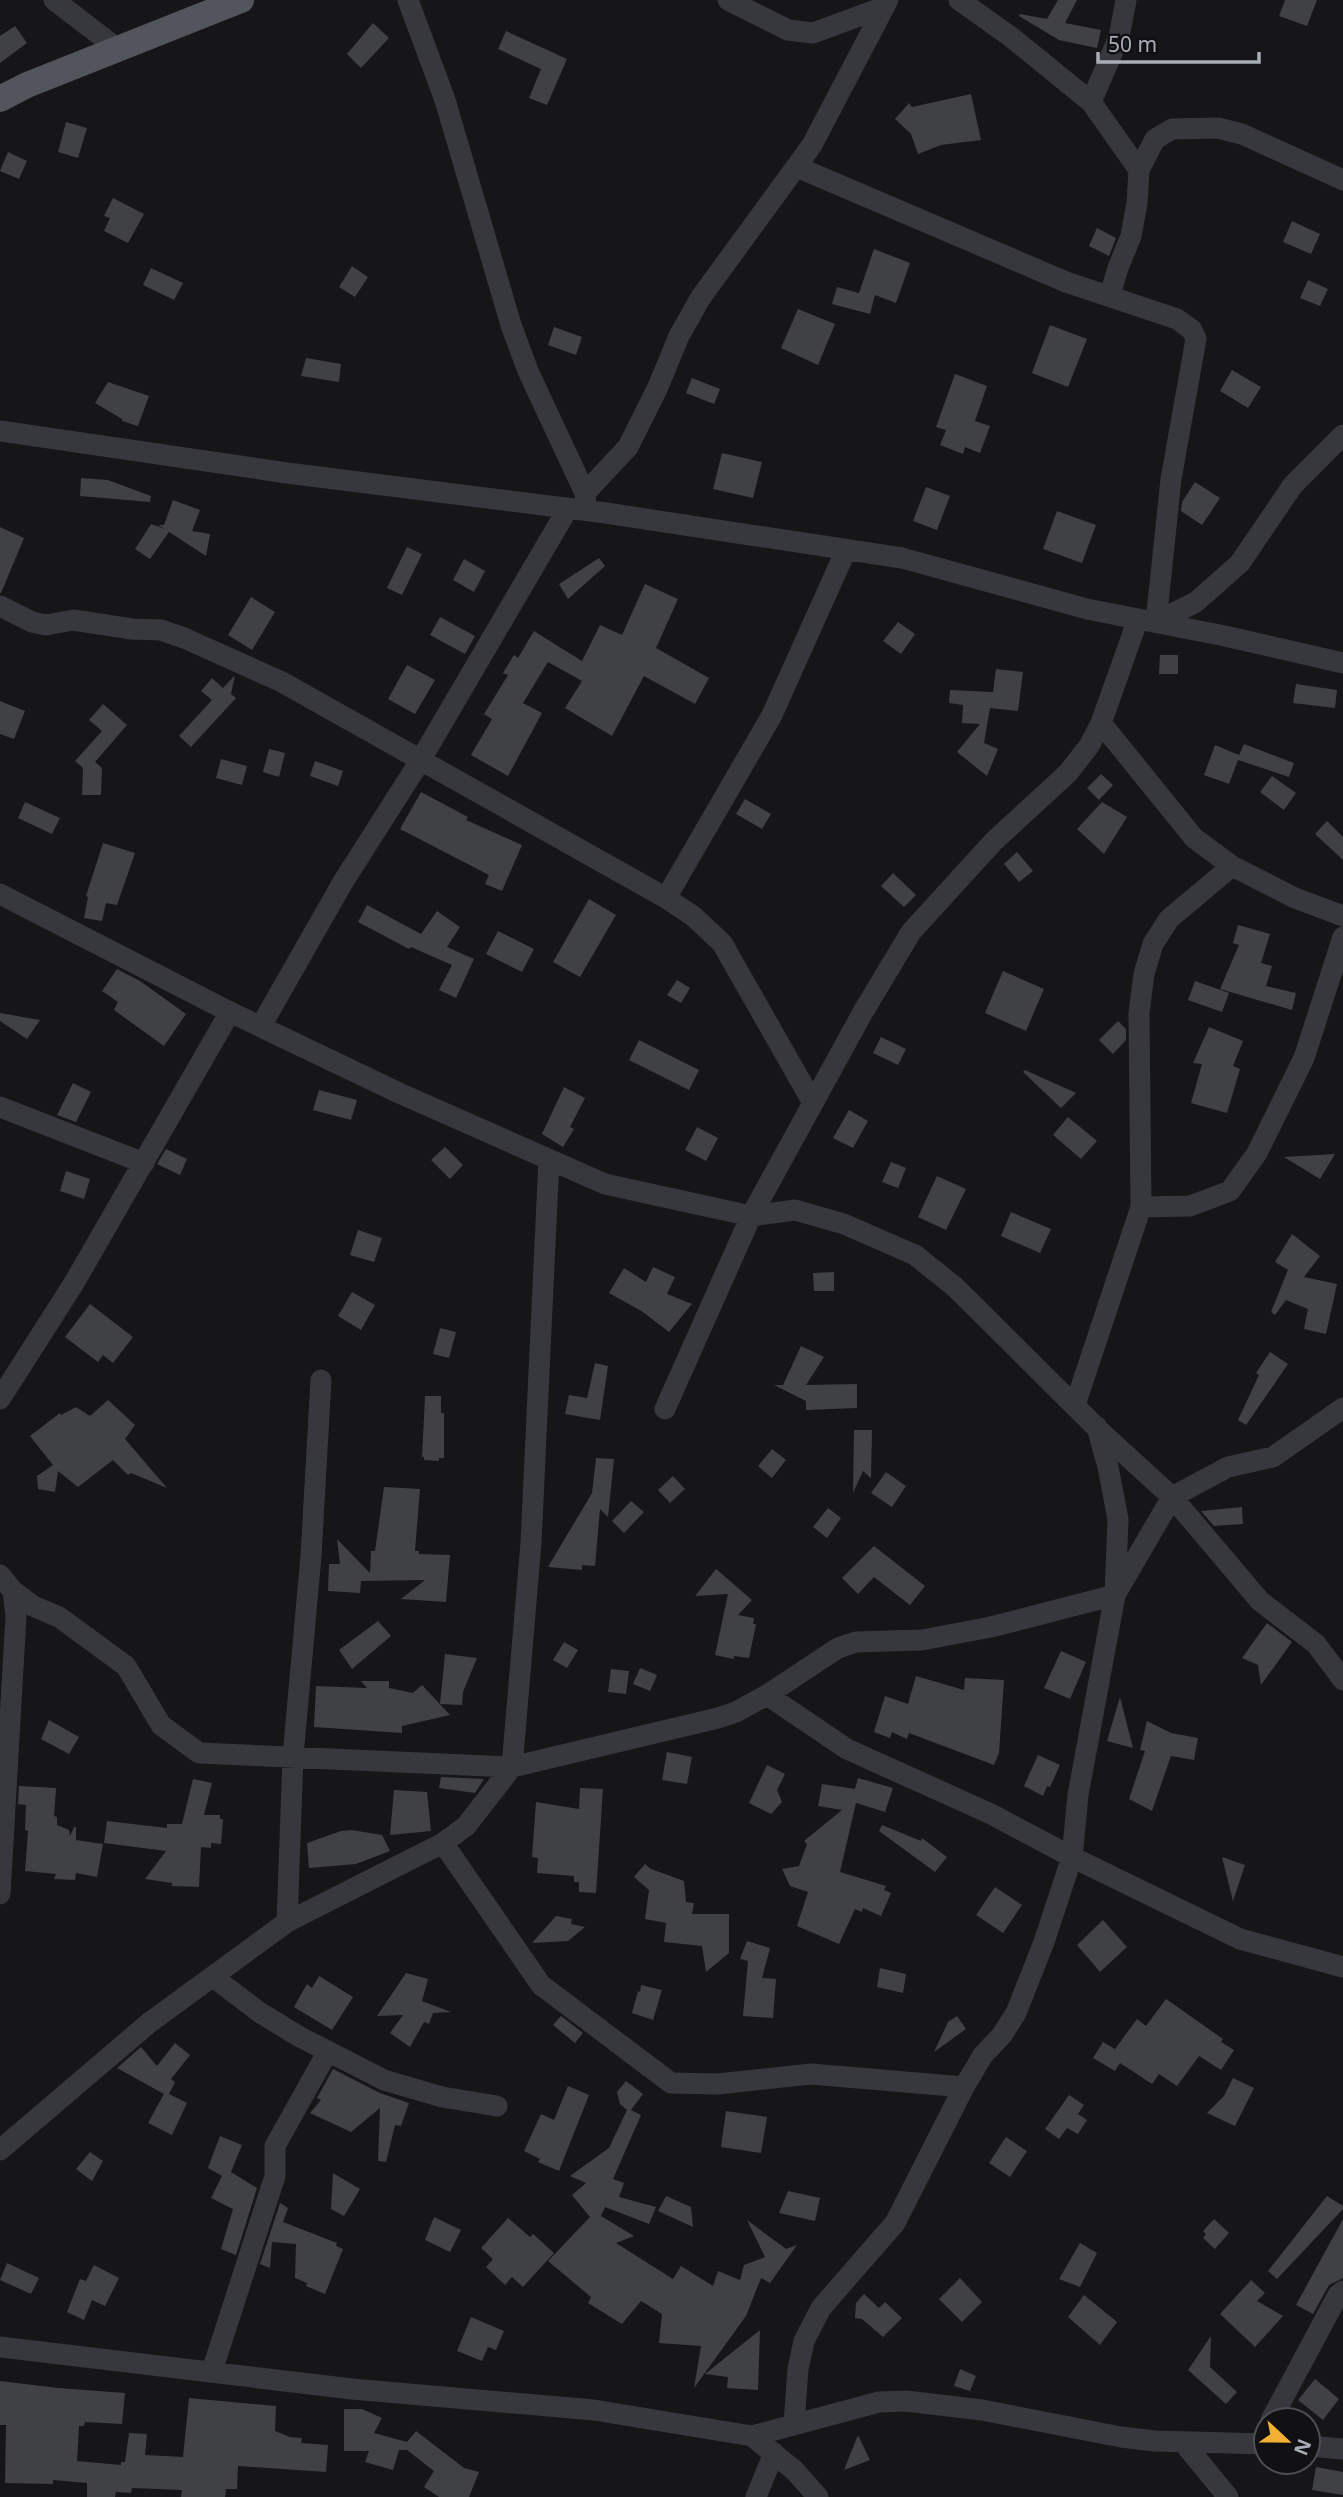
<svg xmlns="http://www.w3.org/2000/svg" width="1343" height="2497" font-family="'Noto Sans',sans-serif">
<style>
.building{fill:#404145}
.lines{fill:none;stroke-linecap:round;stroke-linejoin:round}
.minor{stroke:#37383d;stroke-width:21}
.major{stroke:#53555c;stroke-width:26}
</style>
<rect width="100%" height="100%" fill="#161618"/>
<path class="building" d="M1058 0H1077L1065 23 1101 30 1097 48 1059 40 1019 16 1020 14 1047 19Z
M1285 0H1317L1307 26 1279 16Z
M373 23 389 38 361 68 347 54Z
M15 26 27 43 0 63V36Z
M506 31 567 59 547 105 529 98 541 69 498 49Z
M971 94 981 140 941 145 918 154 911 134 895 119 909 103 912 107Z
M66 122 87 128 78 158 58 152Z
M8 152 27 161 19 179 0 171Z
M113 198 144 214 128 243 104 231 110 218 104 216Z
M1292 221 1320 234 1311 254 1283 242Z
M1097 228 1116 238 1109 256 1089 246Z
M874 249 910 263 896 303 875 295 870 314 832 304 837 287 859 293Z
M352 266 368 277 355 297 339 287Z
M151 268 183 283 174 300 143 285Z
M1308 280 1328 289 1320 306 1300 298Z
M798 309 835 324 818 365 781 348Z
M1050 325 1087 339 1068 387 1032 373Z
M554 327 582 337 576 355 548 345Z
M306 358 341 364 339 382 301 376Z
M1232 370 1261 387 1248 408 1220 391Z
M955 374 987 386 975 421 990 426 980 453 965 447 963 454 940 445 946 430 936 427Z
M692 378 720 389 714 404 686 393Z
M108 382 149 396 138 426 122 421V419L95 403Z
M722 453 762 462 753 498 713 489Z
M81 478 108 480 151 496 150 502 80 496Z
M1195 482 1220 498 1202 525 1181 511 1182 502Z
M926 487 950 496 937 530 913 521Z
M173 500 200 510 192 531 210 534 206 556 169 532 150 559 135 549 151 524 165 529 158 525H164Z
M1057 511 1096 525 1082 563 1043 549Z
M0 527 24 538 1 593H0Z
M407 547 422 554 402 595 387 588Z
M599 558 605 566 568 599 559 584Z
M464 559 485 571 474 592 453 580Z
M645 584 678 599 656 648 709 678 695 704 644 676 612 736 565 708 582 681 548 662 523 703 542 713 508 776 471 755 492 719 484 714 508 675 503 673 514 655 518 658 534 631 582 661 600 625 622 635Z
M251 597 275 612 252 650 228 635Z
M440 617 475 636 465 654 430 635Z
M898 622 915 634 901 654 883 641Z
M1160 655H1178V674H1159Z
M407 665 435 680 415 714 388 699Z
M996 669 1023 672 1018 711 990 708 984 743 998 749 987 776 957 752 980 724 962 723 963 705 949 703 950 690 993 692Z
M235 675 231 694 236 698 191 747 179 736 212 700 201 691 212 678 223 688Z
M1296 684 1337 690 1335 708 1293 703Z
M0 701 25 711 14 739 0 734Z
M103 704 127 725 95 762 102 768 101 795H82L83 768 75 761 102 731 89 720Z
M1244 744 1294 763 1289 777 1238 760 1229 784 1204 775 1215 745 1239 755Z
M269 749 285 753 279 777 263 772Z
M221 759 247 766 242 785 216 778Z
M315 761 343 771 338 786 310 776Z
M1101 774 1113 785 1099 800 1087 788Z
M1272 776 1296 793 1284 810 1260 792Z
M421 792 468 817 466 820 522 845 502 891 485 884 489 875 400 829Z
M745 799 771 814 762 829 736 814Z
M25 802 60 818 52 834 18 818Z
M1102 802 1127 817 1104 854 1077 829Z
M1327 821 1343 837V860L1315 834Z
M103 843 135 853 117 905 106 903 102 921 84 918 88 897 86 896Z
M1017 852 1033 871 1019 882 1004 864Z
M893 873 916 895 904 907 881 886Z
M589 899 616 915 580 977 553 962Z
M367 905 421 934 437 911 460 927 447 947 474 959 456 998 439 990 452 965 411 947 409 949 358 922Z
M1238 925 1270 934 1261 963 1272 966 1266 986 1296 993 1292 1010 1220 989 1239 945 1233 943Z
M498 931 534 949 522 972 486 954Z
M117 969 140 981 186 1014 164 1046 114 1010 118 1002 102 991Z
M1003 971 1044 989 1026 1031 985 1013Z
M677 980 690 988 681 1003 667 995Z
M1195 981 1229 993 1222 1012 1188 1000Z
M0 1013 40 1020 27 1039 0 1021Z
M1118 1021 1126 1029V1040L1113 1054 1099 1040Z
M1209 1027 1243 1041 1233 1066 1240 1069 1227 1113 1191 1103 1202 1064 1193 1063Z
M881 1037 906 1049 898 1065 873 1053Z
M639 1040 699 1070 689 1090 629 1060Z
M1025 1070 1076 1093 1061 1108 1023 1072Z
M73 1083 91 1092 76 1122 57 1115Z
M564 1087 585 1098 570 1127 574 1129 563 1147 542 1134Z
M319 1090 357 1100 351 1120 313 1110Z
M849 1110 868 1121 853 1148 833 1138Z
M1068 1117 1097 1141 1081 1159 1053 1135Z
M697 1127 718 1138 706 1161 685 1150Z
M445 1147 463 1165 450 1179 431 1160Z
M166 1149 187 1159 180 1175 157 1164Z
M1335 1154 1320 1179 1284 1157Z
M891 1162 906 1168 898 1188 882 1182Z
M66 1171 90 1179 84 1199 60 1191Z
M937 1176 966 1189 946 1230 918 1217Z
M1011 1212 1051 1229 1040 1253 1001 1236Z
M358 1230 382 1238 374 1262 350 1255Z
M1292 1234 1320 1256 1304 1277 1337 1284 1326 1334 1304 1329 1308 1309 1286 1300 1275 1315 1271 1312 1288 1270 1275 1262Z
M653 1267 675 1277 667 1294 692 1304 669 1332 643 1312 609 1293 624 1268 646 1282Z
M834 1272V1291H814L813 1273Z
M352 1292 375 1305 361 1330 338 1316Z
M90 1304 133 1337 113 1363 103 1355 98 1362 65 1337Z
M440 1328 456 1332 449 1358 433 1354Z
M801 1346 824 1357 806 1385 857 1384V1408L806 1410V1401L774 1385H783Z
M1270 1352 1288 1364 1246 1425 1238 1420 1259 1375 1256 1373Z
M595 1363 608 1366 600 1420 565 1414 569 1395 587 1398Z
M425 1396H441V1413H444V1458H439V1461L424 1460V1457H422Z
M108 1400 135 1425 125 1439 167 1488 131 1473 128 1475 113 1460 78 1487 58 1471 55 1492 38 1489 37 1476 53 1465 30 1436 60 1413 61 1415 76 1407 90 1416Z
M854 1430H872L871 1478 863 1471 853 1493Z
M772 1449 786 1460 772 1478 758 1466Z
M596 1458 614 1459 608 1517 600 1509 595 1566 582 1565V1570L548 1567 592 1493Z
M886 1472 906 1486 892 1507 871 1493Z
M673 1476 685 1489 670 1503 658 1490Z
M384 1487 420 1489 415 1551H419V1554L450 1555 446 1602 401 1599 425 1580 361 1581 360 1593 328 1591 329 1564H340L337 1539 370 1573 371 1551H375Z
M631 1501 644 1512 624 1533 612 1521Z
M1242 1507 1243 1524 1214 1526 1201 1511Z
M828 1508 841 1518 827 1538 813 1527Z
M874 1546 925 1586 910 1605 874 1577 858 1594 842 1578Z
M716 1569 752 1600 738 1615 754 1618 753 1624H756L749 1658 734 1656V1659L715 1655 728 1594 695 1596Z
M378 1621 391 1636 352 1669 339 1650Z
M1267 1623 1292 1642 1261 1685 1258 1665 1242 1658Z
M564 1642 578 1650 567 1668 553 1660Z
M1061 1651 1086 1662 1070 1699 1044 1688Z
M445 1654 477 1658 463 1692 462 1705 440 1704Z
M640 1668 657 1675 650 1691 633 1684Z
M611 1669 629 1671 626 1694 608 1692Z
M916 1676 964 1690 965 1678 1004 1680 999 1753 994 1765 909 1733 907 1739 892 1732 890 1738 874 1732 885 1696 908 1704Z
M361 1681H389V1688L413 1693 422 1685 450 1715 402 1726V1733L314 1727 316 1686 367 1688Z
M1120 1697 1133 1748 1107 1741Z
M49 1720 79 1737 69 1754 41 1739Z
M1147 1721 1171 1733 1198 1738 1194 1760 1171 1756 1152 1811 1129 1799 1145 1751 1140 1750Z
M667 1752 692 1757 687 1784 662 1780Z
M1038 1755 1060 1765 1050 1787 1047 1786 1043 1796 1024 1786Z
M767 1765 785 1774 777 1790 782 1802 771 1814 749 1803Z
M441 1777 484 1779 475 1793 439 1788Z
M858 1778 893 1788 885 1812 856 1803 840 1872 886 1886 884 1890 891 1893 881 1916 863 1908 862 1912 855 1909 839 1944 797 1926 808 1892 790 1886 782 1869 799 1866 807 1844 804 1841 842 1810 818 1806 822 1784 855 1789Z
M193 1779 212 1783 204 1815H220V1819H223L221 1844 211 1843V1848L201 1847 199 1887 172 1886V1883L145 1879 166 1851 104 1843 107 1821 167 1828V1824H182Z
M19 1786 56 1788 54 1816 57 1817V1825L69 1830 70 1836 74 1827H76V1840L103 1844 97 1877 76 1873 75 1880 54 1879 56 1874 25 1871 28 1831 25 1830 26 1805 18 1804Z
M580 1788 603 1789 596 1893 579 1892V1882H574V1876L537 1873 538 1858 532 1857 536 1802 579 1809Z
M394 1790 427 1792 431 1831 390 1835Z
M882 1825 921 1841 922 1838 947 1857 935 1872 879 1831Z
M351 1830 382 1835 390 1851 356 1864 309 1868 307 1843 341 1831Z
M1222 1857 1245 1865 1233 1901Z
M645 1864 651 1869 684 1881 686 1902 694 1903 692 1914H729V1953L706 1972 702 1946 664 1942 666 1923 645 1919 649 1890 634 1877Z
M995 1887 1022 1905 1003 1933 976 1915Z
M556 1916 572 1919 571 1924 585 1927 568 1941 532 1943Z
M1103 1920 1127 1947 1100 1972 1077 1945Z
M747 1941 770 1948 762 1978 776 1979 773 2018 743 2016 748 1961 740 1959Z
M880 1968 906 1974 903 1993 877 1987Z
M406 1973 428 1979 422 2001 451 2012 433 2013 429 2024 424 2022 410 2047 390 2033 403 2015 377 2016Z
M319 1976 353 1997 332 2030 294 2007 307 1984 312 1988Z
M641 1985 662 1990 653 2020 632 2013 638 1991 640 1992Z
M1166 1999 1223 2039 1221 2042 1234 2050 1221 2070 1199 2056 1177 2086 1159 2074 1152 2084 1120 2063 1115 2071 1093 2058 1103 2042 1115 2049 1137 2019 1146 2026Z
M561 2016 583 2033 575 2043 553 2025Z
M957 2016 966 2029 934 2052 948 2022Z
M175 2043 190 2055 171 2079 175 2082 169 2094 187 2103 172 2135 148 2123 164 2094 117 2068 141 2047 157 2066Z
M333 2069 380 2093 409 2103 401 2126 395 2125 386 2162 378 2161 380 2108 351 2132 310 2113 321 2100 317 2098Z
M1233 2078 1254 2088 1235 2126 1207 2113 1224 2096Z
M626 2081 643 2094 631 2110 641 2115 613 2179 624 2183 619 2197 656 2207 649 2224 605 2207 601 2216 634 2236 616 2243 673 2279 681 2266 713 2286 718 2271 740 2280 744 2265 765 2257 747 2220 786 2249 797 2245 770 2283 761 2278 746 2316 694 2388 701 2346 659 2343 662 2314 641 2301 622 2324 588 2303 591 2297 548 2261 590 2217 572 2195 586 2183 570 2176 609 2148 627 2110 620 2104 617 2092Z
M568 2086 589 2095 559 2171 538 2162 540 2159 524 2151 541 2114 554 2120Z
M1069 2095 1084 2105 1078 2114 1087 2120 1078 2134 1067 2128 1059 2139 1045 2129Z
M726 2111 767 2117 761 2153 721 2147Z
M220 2136 242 2145 231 2172 257 2188 236 2255 221 2249 233 2209 211 2198 222 2176 208 2168Z
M1006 2137 1027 2151 1010 2177 989 2163Z
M90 2152 103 2161 92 2181 76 2169Z
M333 2173 360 2189 344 2216 331 2209Z
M788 2191 820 2198 815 2221 779 2213Z
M666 2196 691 2207 693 2227 658 2211Z
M1327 2196 1343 2206V2209L1277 2279 1268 2271Z
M280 2203 288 2208 283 2222 337 2243 336 2246 343 2249 325 2294 306 2286 307 2283 295 2278 296 2244 272 2242 270 2268 260 2264Z
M434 2217 461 2230 450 2252 425 2240Z
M508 2218 530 2237 533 2234 554 2253 523 2287 512 2277 505 2285 486 2267 493 2259 481 2248Z
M1214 2219 1229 2233 1215 2249 1203 2238 1206 2234 1203 2231Z
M1343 2219V2278L1329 2285 1313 2314 1296 2305Z
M1080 2243 1097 2253 1080 2287 1059 2279Z
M7 2263 39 2278 31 2294 0 2280Z
M94 2265 119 2278 105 2306 92 2300 84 2320 67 2312 80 2279 86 2281Z
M960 2278 982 2302 962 2322 939 2299Z
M1251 2280 1265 2293 1257 2301 1283 2316 1255 2347 1220 2314Z
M864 2294 879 2308 885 2302 902 2318 883 2337 862 2319 855 2318 856 2303Z
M1084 2295 1117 2322 1100 2345 1068 2317Z
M471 2317 504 2331 496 2350 488 2347 482 2361 457 2351Z
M760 2330 758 2390 727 2388 728 2377 705 2374Z
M1211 2336 1210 2367 1237 2392 1226 2404 1188 2370Z
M960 2369 976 2376 970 2391 954 2386Z
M1315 2379 1339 2399 1323 2420 1298 2400Z
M0 2381 58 2388 125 2393 122 2424 85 2422 84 2426H79L77 2461 121 2465V2462H125L129 2433 147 2434 145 2455 183 2457 189 2398 276 2406 275 2431 290 2437 302 2438 301 2443 328 2445 326 2472 238 2466 237 2489H226L225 2497H181L182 2490 132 2488 131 2493 116 2492 115 2497H87V2483L53 2480V2484L5 2483 6 2425H0Z
M344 2409H362L382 2418 374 2433 407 2442 416 2431 464 2468 479 2472 469 2497H439L424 2487 434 2471 407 2450H399L393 2470 365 2462 369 2451H344Z
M858 2435 870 2460 844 2470Z
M1316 2467 1343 2472V2495L1312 2490Z"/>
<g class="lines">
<path class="minor" d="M54 0 118 49
M408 0 445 100 511 325 528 371 585 493 586 505
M728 0 788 30 813 33 884 7
M959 0 1011 37 1091 102 1139 170
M1091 102 1119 37 1126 0
M797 167 1066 282 1177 319 1192 330 1196 339 1171 479 1156 622
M1110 295 1118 268 1131 236 1137 203 1139 170 1155 139 1172 129 1218 128 1242 134 1343 180
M0 431 287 473 606 513 902 558 1087 609 1225 636 1343 663
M585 493 628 447 657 389 679 336 701 297 812 145 888 0
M0 606 32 622 46 625 73 620 132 629 161 630 184 638 282 682 666 898 693 916 722 943 813 1103
M1156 622 1196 602 1240 563 1293 485 1343 435
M1101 723 1194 838 1232 866 1295 898 1343 916
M0 894 230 1012 399 1093 605 1184 751 1216 795 1210 844 1224 915 1255 955 1287 1103 1434 1172 1497 1260 1601 1316 1644 1343 1680
M666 898 772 715 846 550
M261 1026 343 882 420 761 567 510
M0 1107 144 1163
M1141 1207 1190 1206 1230 1191 1257 1153 1304 1058 1343 937
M0 1399 74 1283 230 1012
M1075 1405 1141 1207 1139 1013 1144 974 1153 944 1169 919 1232 866
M665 1409 751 1216 863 1012 911 932 994 841 1068 773 1089 746 1101 723 1138 619
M0 1575 13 1591 33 1606 59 1617 126 1666 161 1725 199 1753 512 1767 718 1718 736 1712 767 1695 838 1648 856 1642 922 1640 991 1627 1115 1595 1118 1519 1108 1467 1097 1427
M767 1695 847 1749 991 1814 1072 1857 1240 1939 1343 1967
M443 1843 541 1985 671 2083 718 2084 811 2074 964 2087
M0 1894 16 1616 13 1591
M287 1922 293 1756 311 1556 321 1380
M213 1977 259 2012 300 2037 384 2080 442 2097 497 2106
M0 2150 149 2023 287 1922 443 1843 466 1826 512 1767 531 1543 549 1159
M0 2347 352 2389 594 2410 752 2436 879 2402 906 2401 982 2410 1121 2437 1155 2441 1266 2444
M212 2371 275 2176V2146L328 2051
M1271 2420 1338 2295 1343 2291
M794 2424 798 2369 804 2341 821 2308 895 2223 964 2087 983 2055 1002 2035 1016 2013 1044 1942 1072 1857 1078 1795 1115 1595 1172 1497 1228 1467 1273 1457 1343 1408
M752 2436 795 2471 818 2497
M1183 2442 1228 2497
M1308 2446 1343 2449
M756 2497 774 2453"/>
<path class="major" d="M0 99 27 85 241 0"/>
</g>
<g transform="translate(1287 2441) rotate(112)"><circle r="33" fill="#111113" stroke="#4d4f55" stroke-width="2"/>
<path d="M0-5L12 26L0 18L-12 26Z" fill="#f2b134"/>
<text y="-10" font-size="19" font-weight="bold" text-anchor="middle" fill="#a8adb8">N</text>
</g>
<path d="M1098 52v10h161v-10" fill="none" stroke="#a8adb8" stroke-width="3.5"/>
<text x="1108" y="52" font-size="21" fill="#a8adb8" stroke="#111113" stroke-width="5" paint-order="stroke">50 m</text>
</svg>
